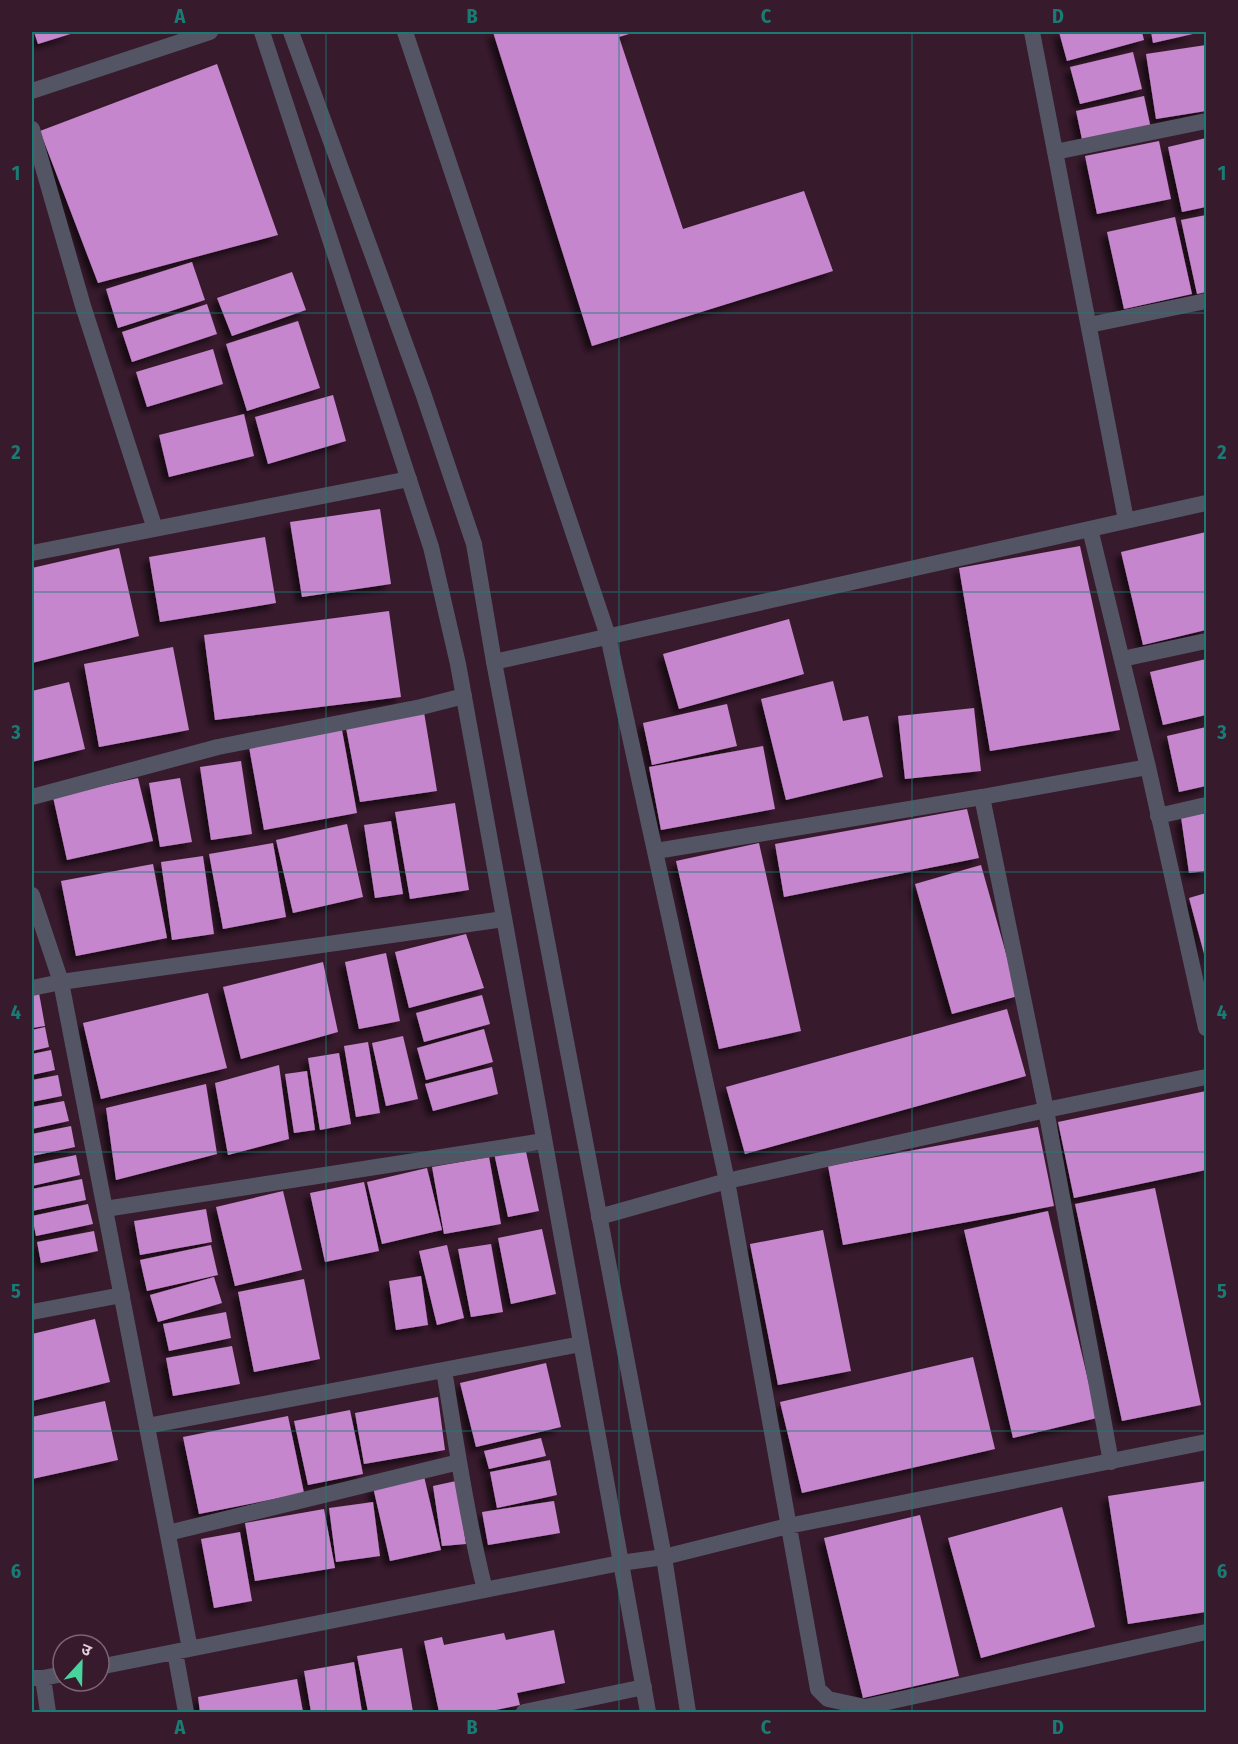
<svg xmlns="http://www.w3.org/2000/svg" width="1238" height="1744" font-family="'Fira Sans Condensed','Noto Sans Devanagari',sans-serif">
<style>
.building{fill:#c686cd;filter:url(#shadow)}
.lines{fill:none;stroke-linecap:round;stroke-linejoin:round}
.service{stroke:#545564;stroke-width:16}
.minor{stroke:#545564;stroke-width:16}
.tertiary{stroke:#545564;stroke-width:16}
.grid{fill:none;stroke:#1a7b74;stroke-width:1.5;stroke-opacity:0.55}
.neatline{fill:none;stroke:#1a7b74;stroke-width:2}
.grid-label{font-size:20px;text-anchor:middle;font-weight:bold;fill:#1a7b74}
</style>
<defs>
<filter id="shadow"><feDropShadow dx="-5.5" dy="5.5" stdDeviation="3" flood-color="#0009"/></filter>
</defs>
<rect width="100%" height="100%" fill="#381a2d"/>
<path class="building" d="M34 32H77L38 44Z
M493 32H636L619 37 683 229 804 191 833 271 592 346Z
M1059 32H1142L1144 40 1067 61Z
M1151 32H1193V34L1153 43Z
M1206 45V111L1156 119 1146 54Z
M1133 52 1142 89 1080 104 1070 67Z
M217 64 278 235 98 283 40 131Z
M1144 96 1151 129 1083 144 1076 111Z
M1206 138V207L1182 212 1168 147Z
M1159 141 1171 199 1097 214 1085 156Z
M1206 215V292L1197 294 1181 220Z
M1175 217 1192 294 1124 309 1107 232Z
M192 262 205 300 118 328 106 289Z
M292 272 306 310 232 336 217 298Z
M207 304 217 334 132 362 122 332Z
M298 321 320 388 247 411 226 344Z
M213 349 223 384 147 407 136 372Z
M333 395 346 441 268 464 255 417Z
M244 414 254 456 169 477 159 435Z
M380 509 391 584 302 597 290 522Z
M1206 532V630L1143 645 1121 552Z
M265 537 276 603 160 622 149 557Z
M1080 546 1120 730 990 751 959 568Z
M119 548 139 636 32 663V568Z
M389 611 401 697 215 720 204 635Z
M789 619 804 674 679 709 663 654Z
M173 647 189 730 99 747 84 664Z
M1206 659V715L1163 725 1150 672Z
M833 681 843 721 868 716 883 777 786 800 761 699Z
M69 682 85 749 32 762V691Z
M727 704 737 746 652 765 643 723Z
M974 708 981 771 905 779 898 716Z
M424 712 437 791 360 802 346 728Z
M1206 727V786L1179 792 1167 736Z
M342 730 357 813 264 830 249 747Z
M763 746 775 809 661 830 649 767Z
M241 761 252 834 211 840 200 767Z
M138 778 153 841 67 860 53 797Z
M180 778 192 842 160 847 149 783Z
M455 803 469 890 410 899 395 812Z
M967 809 979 858 784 897 775 844Z
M1206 813V871L1189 873 1181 817Z
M391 821 403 894 375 898 364 825Z
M347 824 363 897 293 913 276 840Z
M273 843 286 917 223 929 209 854Z
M759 843 801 1031 719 1049 676 861Z
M203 856 214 934 172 940 161 862Z
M153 864 167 938 76 956 61 881Z
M981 865 1018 996 952 1014 915 884Z
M1206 893V961L1189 898Z
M466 934 484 988 409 1008 395 952Z
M386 953 400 1021 359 1029 345 962Z
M323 962 338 1032 241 1059 223 987Z
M39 993 45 1026 32 1028V995Z
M208 993 227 1068 101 1099 83 1023Z
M482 995 490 1024 424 1042 416 1013Z
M1007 1009 1026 1076 745 1154 726 1087Z
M45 1027 49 1047 32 1051V1030Z
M484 1029 493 1062 426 1080 417 1048Z
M403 1036 418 1099 386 1106 372 1043Z
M368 1042 380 1113 356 1117 344 1046Z
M51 1050 55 1070 32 1075V1054Z
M339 1053 351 1124 320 1130 308 1058Z
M279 1065 289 1139 228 1155 215 1083Z
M492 1067 498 1094 433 1111 425 1084Z
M307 1071 315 1130 294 1133 285 1074Z
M58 1075 62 1096 32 1102V1080Z
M206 1084 217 1154 116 1180 106 1108Z
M1206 1091V1170L1074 1198 1058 1122Z
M64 1101 69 1121 32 1129V1107Z
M71 1126 75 1147 32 1156V1134Z
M1038 1127 1054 1206 843 1245 828 1166Z
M525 1147 539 1211 508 1217 494 1153Z
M76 1155 80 1175 32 1186V1164Z
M489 1157 501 1224 444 1234 432 1167Z
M427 1168 442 1230 382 1244 367 1182Z
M82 1179 86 1200 32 1211V1189Z
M364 1182 379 1251 325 1262 310 1193Z
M1155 1188 1201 1405 1122 1421 1075 1204Z
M283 1191 302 1270 235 1286 216 1207Z
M88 1204 93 1224 36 1236 32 1216Z
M206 1209 212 1242 140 1255 134 1221Z
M1048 1211 1097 1418 1013 1438 964 1230Z
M542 1229 556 1294 511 1304 498 1238Z
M823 1230 851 1371 778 1385 750 1244Z
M94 1231 98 1251 41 1263 37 1242Z
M491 1244 503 1312 471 1317 458 1249Z
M211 1245 218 1275 147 1291 140 1260Z
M447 1245 464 1318 437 1325 419 1251Z
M421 1276 428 1325 396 1330 389 1281Z
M214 1277 222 1303 158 1322 150 1295Z
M304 1279 320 1359 254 1372 238 1292Z
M226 1312 231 1338 169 1351 163 1324Z
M95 1319 110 1382 32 1401V1334Z
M232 1346 240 1384 173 1396 166 1358Z
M973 1357 995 1449 802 1493 780 1402Z
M546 1363 561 1427 476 1447 460 1383Z
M438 1397 445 1450 364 1464 355 1413Z
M105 1401 118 1460 32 1479V1417Z
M350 1410 363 1474 308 1485 294 1421Z
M288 1416 304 1493 199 1514 183 1437Z
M541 1438 546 1456 489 1469 484 1451Z
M550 1460 557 1495 497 1508 490 1472Z
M424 1476 441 1550 390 1561 373 1487Z
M456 1481 466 1544 442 1546 433 1486Z
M1206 1481V1612L1128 1624 1108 1496Z
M554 1501 560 1533 488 1545 482 1512Z
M373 1502 380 1556 336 1562 329 1508Z
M1062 1507 1095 1627 981 1658 948 1538Z
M324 1509 335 1568 255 1581 245 1523Z
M920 1515 959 1676 863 1698 824 1538Z
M240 1532 252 1601 214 1608 201 1539Z
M554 1630 565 1683 517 1693 520 1705 486 1712H439L424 1641 442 1637 444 1645 504 1633 506 1640Z
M402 1648 413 1712H368L357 1656Z
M354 1662 362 1712H311L304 1671Z
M297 1679 303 1712H200L198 1697Z"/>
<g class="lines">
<path class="service" d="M405 32 608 636"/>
<path class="minor" d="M1032 32 1126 520
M32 91 210 32
M32 129 83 306 155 529
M1055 152 1206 121
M1089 325 1206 301
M1090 529 1148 767
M32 553 409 479
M608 636 727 1181 818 1689 828 1699 865 1707 1206 1632
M1122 659 1206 641
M494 662 1206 503
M32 797 218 747 421 707 464 696
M982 797 1148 767 1206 1028
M1158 816 1206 805
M656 851 982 797 1046 1110 1111 1462
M32 895 61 982 190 1649
M32 988 61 982 504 919
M105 1209 544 1141
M599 1217 727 1181 1046 1110 1206 1077
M32 1312 122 1295
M444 1370C456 1443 467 1518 485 1590
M147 1426 581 1344
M168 1533 459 1462
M175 1652 186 1712
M99 1667 620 1563 664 1557 788 1526 1206 1442
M32 1678H43L63 1674
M43 1678 48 1712
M524 1712 644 1687"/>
<path class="tertiary" d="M262 32 431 547 458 664 648 1712
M291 32 423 393 474 544 494 662 664 1557 688 1712"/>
</g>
<path class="grid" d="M326 32V1712M619 32V1712M912 32V1712M32 313H1206M32 592H1206M32 872H1206M32 1152H1206M32 1431H1206"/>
<rect width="1238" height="1744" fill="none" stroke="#381a2d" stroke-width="66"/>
<g transform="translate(81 1663) rotate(22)"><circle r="28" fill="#381a2d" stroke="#7d6373" stroke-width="1.5"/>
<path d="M0-4.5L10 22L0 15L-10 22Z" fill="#49d49d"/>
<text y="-9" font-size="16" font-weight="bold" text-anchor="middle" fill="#e5d1dc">उ</text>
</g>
<rect x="33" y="33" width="1172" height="1678" class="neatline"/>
<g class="grid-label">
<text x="180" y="23">A</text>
<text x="472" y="23">B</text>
<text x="766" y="23">C</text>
<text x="1058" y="23">D</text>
<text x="16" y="180">1</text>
<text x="1222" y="180">1</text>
<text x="16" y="459">2</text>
<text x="1222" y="459">2</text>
<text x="16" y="739">3</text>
<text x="1222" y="739">3</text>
<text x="16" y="1019">4</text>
<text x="1222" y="1019">4</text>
<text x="16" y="1298">5</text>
<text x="1222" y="1298">5</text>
<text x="16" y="1578">6</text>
<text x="1222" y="1578">6</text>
<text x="180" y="1734">A</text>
<text x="472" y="1734">B</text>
<text x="766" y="1734">C</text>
<text x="1058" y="1734">D</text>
</g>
</svg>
